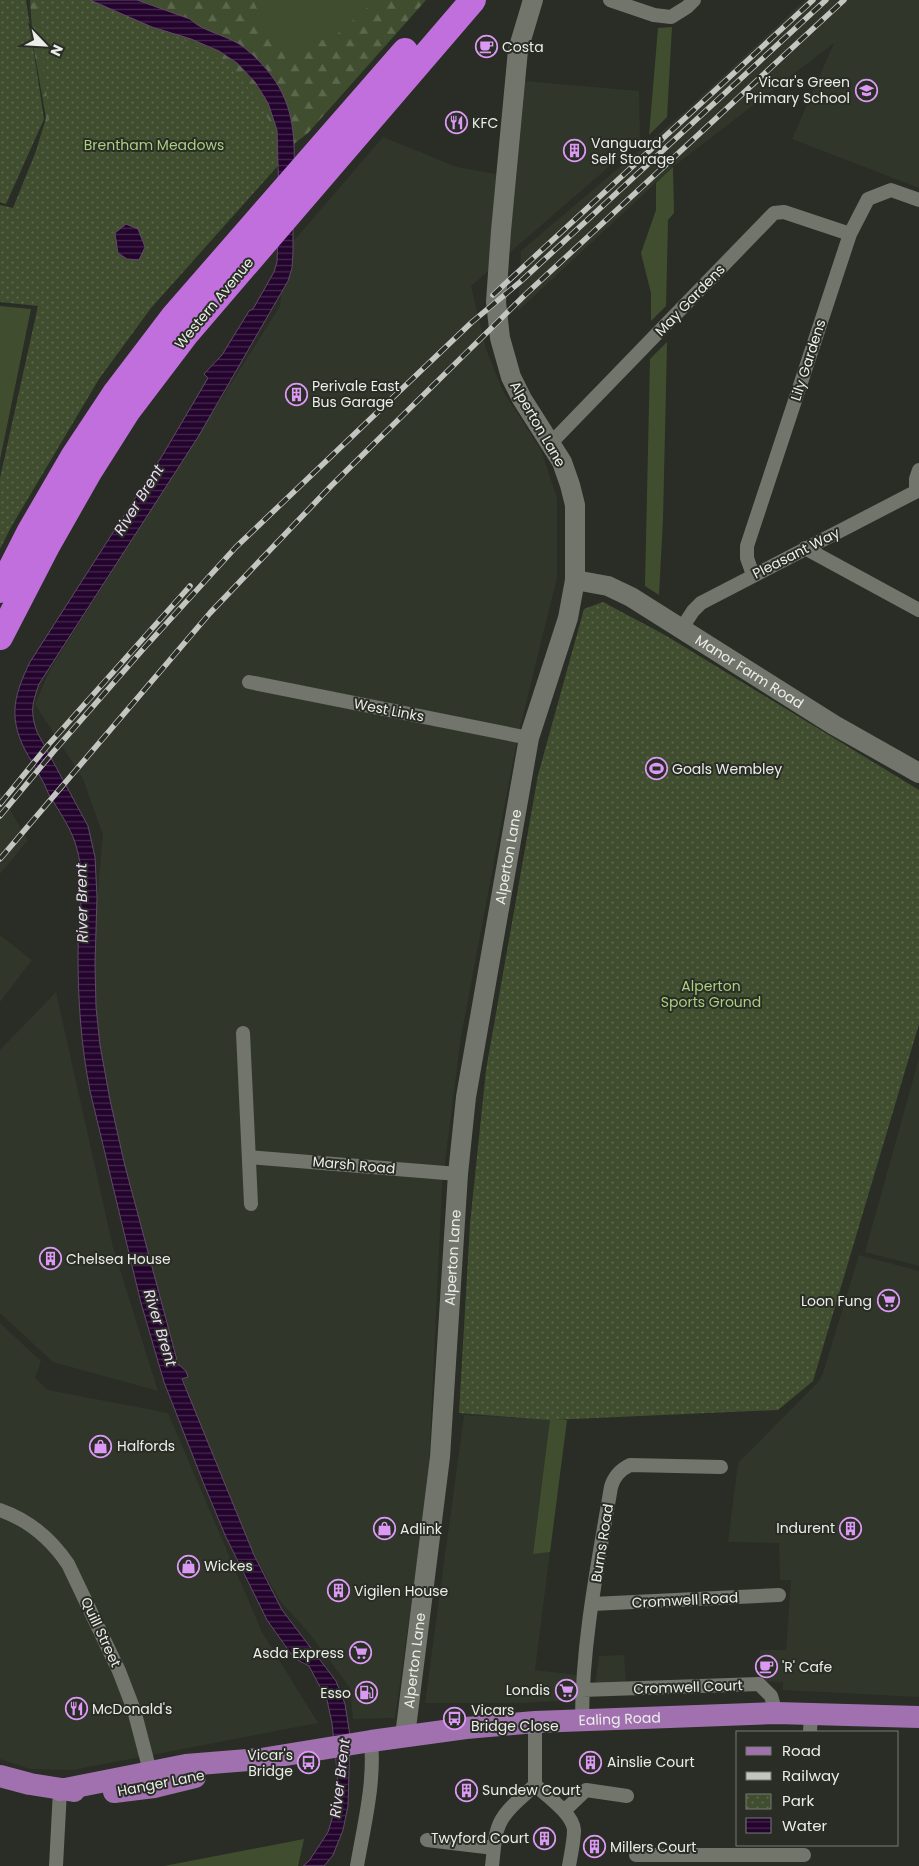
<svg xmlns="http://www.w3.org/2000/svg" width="919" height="1866" font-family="Poppins,sans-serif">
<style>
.built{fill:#303629}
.green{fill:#404e2f}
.forest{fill:url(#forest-firs)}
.park{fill:url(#park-dots)}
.water{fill:url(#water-rules);stroke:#604a66}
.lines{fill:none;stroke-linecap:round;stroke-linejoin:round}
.street{stroke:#71756c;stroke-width:14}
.secondary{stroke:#71756c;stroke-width:20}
.primary{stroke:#a171af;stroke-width:22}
.highway{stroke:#c16fdc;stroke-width:26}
.rail-casing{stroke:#c3c5c0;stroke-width:5.5}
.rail{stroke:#292d25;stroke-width:4;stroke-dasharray:11;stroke-linecap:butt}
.labels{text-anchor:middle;stroke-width:4;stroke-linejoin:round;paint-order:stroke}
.poi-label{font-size:14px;fill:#ebede8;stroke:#292d25;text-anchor:start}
.park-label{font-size:14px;fill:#aacf7e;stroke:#292d25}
.street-label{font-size:14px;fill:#ebede8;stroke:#292d25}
.water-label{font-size:15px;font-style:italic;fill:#eed9f6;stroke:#292d25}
</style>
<defs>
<pattern id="forest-firs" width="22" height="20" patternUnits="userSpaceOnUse" patternTransform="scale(1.25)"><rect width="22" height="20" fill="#404e2f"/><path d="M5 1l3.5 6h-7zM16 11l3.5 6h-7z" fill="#5c684d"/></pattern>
<pattern id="park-dots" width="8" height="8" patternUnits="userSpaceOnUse" patternTransform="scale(1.25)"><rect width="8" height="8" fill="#404e2f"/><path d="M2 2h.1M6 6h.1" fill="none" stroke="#5c684d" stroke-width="1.8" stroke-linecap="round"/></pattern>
<pattern id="water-rules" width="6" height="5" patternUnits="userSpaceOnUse" patternTransform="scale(1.25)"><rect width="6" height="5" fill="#24042e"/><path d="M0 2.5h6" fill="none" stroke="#44294c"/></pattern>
</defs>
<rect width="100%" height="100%" fill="#292d25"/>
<path class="built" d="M805 0H919V188L792 139 834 43 673 167 518 311 521 251 682 114Z
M515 80 639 91 640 140 471 286 486 349 503 391 541 450 557 498V578L517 740 461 1037 442 1186 428 1487 395 1718 353 1719 350 1688 309 1633 280 1601 240 1528 191 1404 146 1256 102 1076 91 966 103 835 83 779 35 704 50 670 280 306 285 251 383 137 457 167 506 176Z
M0 793 28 840 0 874Z
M0 935 32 960 0 1002Z
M56 992 113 1247 158 1391 53 1362 0 1313V1050Z
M919 1058V1266L865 1252Z
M859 1255 919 1271V1697L783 1690V1682L759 1681 760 1650H786L791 1580H780L779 1543 728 1542 738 1463 819 1381 823 1373Z
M0 1323 41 1361 35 1378 48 1390 168 1413 262 1632 318 1723 73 1770 30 1769 0 1759Z
M464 1415 550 1419 533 1553 550 1552 535 1670 577 1675 575 1700 524 1703H425Z
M624 1655 626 1683 595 1686 599 1656Z"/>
<path class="green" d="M160 0H404L312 104Z
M672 27 667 117 649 135 658 28Z
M673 167 674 213 668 220 666 306 651 321V293L641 253 656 210V183Z
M0 306 31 309 0 460Z
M667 342 663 519 659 595 645 586 650 359Z
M550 1419 567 1420 550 1552 533 1554Z
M304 1839 298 1866H164Z"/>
<path class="forest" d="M30 0H253L263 22 286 51 335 36 376 0H426L308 133 294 144 69 129 21 200 46 118 33 44Z"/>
<path class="park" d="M0 0H26L44 119 6 204 0 202Z
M37 0H110L225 62 259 100 282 146 283 160 151 308 99 379 11 527 0 549V478L38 306 0 302V205L13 208 49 119Z
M603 602 665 635 919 790V1024L813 1381 778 1410 550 1420 459 1413 470 1224 486 1070 538 775 584 609Z"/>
<path class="water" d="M90 0H137L190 19C204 33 230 35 246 49 298 93 296 133 293 195 293 214 293 233 293 252L292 268 288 281 198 437 39 684C32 704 30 712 37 732L88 826 95 857 97 897 95 964 96 1007 100 1045 110 1100 125 1166 178 1364 186 1371 188 1377 182 1379 254 1555 282 1610 336 1681 345 1704 350 1736 348 1806 343 1830 333 1855 324 1866H303L309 1861 328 1832 335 1809 338 1789 337 1771 332 1723 327 1700 309 1666 294 1658 267 1620 225 1535 203 1482 164 1382 141 1303 90 1091C81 1045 78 1001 78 955 78 922 86 881 77 849 72 830 61 814 51 798 47 792 45 784 41 778 36 768 29 758 24 748 8 715 15 693 30 662L162 456 208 378 204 374 222 355 249 311 253 309 274 272 277 262 279 197 277 130 268 103 255 82 237 63 219 51 191 39 152 27Z
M126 224 138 229 145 247 139 260 127 259 118 253 115 233Z"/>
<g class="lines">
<path class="street" d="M610 0 654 15 671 17 687 7 694 0
M551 443 774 213 784 212 850 234
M916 491V479L919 470
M805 548 919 610
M753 575 747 558V546L850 234 868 199 891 190 919 200
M682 628 693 611 701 603 919 490
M249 682 529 738
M243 1033 251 1204
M249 1157 458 1174
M0 1510C29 1520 51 1539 68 1564L119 1671 134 1710 152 1779
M592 1604 779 1595
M582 1690 759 1684 771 1696 776 1713
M582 1721C582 1642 598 1564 611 1487 614 1476 620 1470 630 1465L721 1467
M535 1722V1785C546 1795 573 1814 574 1830 574 1841 571 1854 569 1866
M810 1732 811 1713
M564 1811 586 1790 627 1796
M427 1840 494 1848
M636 1855H804
M56 1866 60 1790
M357 1866C364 1825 375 1783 371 1741
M492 1866C494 1850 494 1829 504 1816 512 1804 525 1795 535 1785"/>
<g class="secondary">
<path id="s1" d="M575 580 608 586 631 597 834 725 919 773"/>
<path id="s2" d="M405 1736 440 1457 458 1174 466 1097 529 738 568 618 575 580V505L570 485 562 462 522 399 511 377 500 338 496 302 501 231 518 50 533 0"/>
</g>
<g class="primary">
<path d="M0 1776 30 1784 74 1791"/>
<path id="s3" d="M60 1790 186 1765 261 1759 371 1741 466 1728 535 1722 776 1713 919 1717"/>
<path d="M114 1792 154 1787 195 1777"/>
</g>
<path class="highway" d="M0 590 30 531 73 457 116 392 173 317 405 51
M0 637 47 546 89 472 127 412 187 333 473 0"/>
<defs>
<path id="rail" d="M493 295 813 0
M0 804 49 744 190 586
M0 816 54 751 145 647 236 547 472 322 520 282 826 0
M0 859 210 613 331 486 526 294 844 0"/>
</defs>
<use href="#rail" class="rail-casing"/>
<use href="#rail" class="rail"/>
</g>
<defs>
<symbol id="cafe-ring" viewBox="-11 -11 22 22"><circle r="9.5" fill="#292d25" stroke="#dc99f4" stroke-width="1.5"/><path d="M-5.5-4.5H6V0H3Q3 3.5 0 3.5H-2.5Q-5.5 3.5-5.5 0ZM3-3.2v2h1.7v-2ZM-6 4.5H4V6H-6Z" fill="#dc99f4"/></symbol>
<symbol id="school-ring" viewBox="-11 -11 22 22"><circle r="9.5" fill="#292d25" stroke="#dc99f4" stroke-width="1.5"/><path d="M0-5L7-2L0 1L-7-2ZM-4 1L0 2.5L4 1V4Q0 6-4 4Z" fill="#dc99f4"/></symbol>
<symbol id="restaurant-ring" viewBox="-11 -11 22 22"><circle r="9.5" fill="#292d25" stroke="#dc99f4" stroke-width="1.5"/><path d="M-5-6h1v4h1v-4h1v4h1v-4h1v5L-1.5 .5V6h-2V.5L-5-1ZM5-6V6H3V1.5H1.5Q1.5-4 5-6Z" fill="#dc99f4"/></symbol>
<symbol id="building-ring" viewBox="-11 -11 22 22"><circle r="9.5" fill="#292d25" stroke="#dc99f4" stroke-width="1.5"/><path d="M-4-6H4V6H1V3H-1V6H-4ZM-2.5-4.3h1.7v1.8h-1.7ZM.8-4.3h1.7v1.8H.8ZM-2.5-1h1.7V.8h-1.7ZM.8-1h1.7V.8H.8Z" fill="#dc99f4"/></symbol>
<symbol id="stadium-ring" viewBox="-11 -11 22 22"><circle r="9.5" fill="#292d25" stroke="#dc99f4" stroke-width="1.5"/><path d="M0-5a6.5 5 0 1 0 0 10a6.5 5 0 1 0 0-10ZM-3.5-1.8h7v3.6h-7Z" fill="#dc99f4"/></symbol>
<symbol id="supermarket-ring" viewBox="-11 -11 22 22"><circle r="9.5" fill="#292d25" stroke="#dc99f4" stroke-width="1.5"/><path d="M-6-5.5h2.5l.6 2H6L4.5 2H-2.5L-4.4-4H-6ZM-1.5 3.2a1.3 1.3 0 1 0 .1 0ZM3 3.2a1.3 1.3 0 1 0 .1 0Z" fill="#dc99f4"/></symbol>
<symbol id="shop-ring" viewBox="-11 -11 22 22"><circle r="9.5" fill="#292d25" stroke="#dc99f4" stroke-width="1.5"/><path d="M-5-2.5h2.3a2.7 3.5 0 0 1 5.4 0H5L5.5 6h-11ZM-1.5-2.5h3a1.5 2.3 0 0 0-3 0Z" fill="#dc99f4"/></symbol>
<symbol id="fuel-ring" viewBox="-11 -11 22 22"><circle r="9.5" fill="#292d25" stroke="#dc99f4" stroke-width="1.5"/><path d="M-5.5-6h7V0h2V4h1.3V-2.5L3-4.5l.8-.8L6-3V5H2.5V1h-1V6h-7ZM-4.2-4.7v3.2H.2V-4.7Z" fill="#dc99f4"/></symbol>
<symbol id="bus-ring" viewBox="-11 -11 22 22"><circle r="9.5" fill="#292d25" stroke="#dc99f4" stroke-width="1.5"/><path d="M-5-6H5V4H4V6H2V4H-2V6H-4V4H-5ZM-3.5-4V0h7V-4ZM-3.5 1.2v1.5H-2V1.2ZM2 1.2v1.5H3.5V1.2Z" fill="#dc99f4"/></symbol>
</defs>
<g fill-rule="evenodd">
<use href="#cafe-ring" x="474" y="34" width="25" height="25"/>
<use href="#school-ring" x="854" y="78" width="25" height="25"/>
<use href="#restaurant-ring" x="444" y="110" width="25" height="25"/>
<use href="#building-ring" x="562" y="138" width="25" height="25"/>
<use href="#building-ring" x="284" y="382" width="25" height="25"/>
<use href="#stadium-ring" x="644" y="756" width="25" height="25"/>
<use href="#building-ring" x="38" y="1246" width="25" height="25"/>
<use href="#supermarket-ring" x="876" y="1288" width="25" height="25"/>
<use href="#shop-ring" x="88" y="1434" width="25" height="25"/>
<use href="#building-ring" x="838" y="1516" width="25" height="25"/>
<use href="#shop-ring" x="372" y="1516" width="25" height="25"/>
<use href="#shop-ring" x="176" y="1554" width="25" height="25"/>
<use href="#building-ring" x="326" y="1578" width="25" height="25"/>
<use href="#supermarket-ring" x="348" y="1640" width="25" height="25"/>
<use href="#cafe-ring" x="754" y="1654" width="25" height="25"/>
<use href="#supermarket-ring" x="554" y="1678" width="25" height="25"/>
<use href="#fuel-ring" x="354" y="1680" width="25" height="25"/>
<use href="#restaurant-ring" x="64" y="1696" width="25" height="25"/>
<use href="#bus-ring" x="442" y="1706" width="25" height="25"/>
<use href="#building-ring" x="578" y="1750" width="25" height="25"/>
<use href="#bus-ring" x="296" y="1750" width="25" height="25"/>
<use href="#building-ring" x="454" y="1778" width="25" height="25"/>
<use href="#building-ring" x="532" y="1826" width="25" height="25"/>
<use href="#building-ring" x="582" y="1834" width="25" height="25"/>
</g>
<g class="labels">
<g class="poi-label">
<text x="502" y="52">Costa</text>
<text x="850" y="87" text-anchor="end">Vicar's Green<tspan x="850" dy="16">Primary School</tspan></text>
<text x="472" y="128">KFC</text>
<text x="591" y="148">Vanguard<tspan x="591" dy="16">Self Storage</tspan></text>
<text x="312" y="391">Perivale East<tspan x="312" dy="16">Bus Garage</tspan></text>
<text x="672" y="774">Goals Wembley</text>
<text x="66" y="1264">Chelsea House</text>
<text x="872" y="1306" text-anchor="end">Loon Fung</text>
<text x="117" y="1451">Halfords</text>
<text x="835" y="1533" text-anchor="end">Indurent</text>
<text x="400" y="1534">Adlink</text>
<text x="204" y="1571">Wickes</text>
<text x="354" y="1596">Vigilen House</text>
<text x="344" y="1658" text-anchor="end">Asda Express</text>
<text x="782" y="1672">'R' Cafe</text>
<text x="550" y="1695" text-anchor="end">Londis</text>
<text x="351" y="1698" text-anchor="end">Esso</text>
<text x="92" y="1714">McDonald's</text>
<text x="471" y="1715">Vicars<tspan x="471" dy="16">Bridge Close</tspan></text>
<text x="293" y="1760" text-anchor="end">Vicar's<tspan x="293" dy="16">Bridge</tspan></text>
<text x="607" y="1767">Ainslie Court</text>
<text x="482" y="1795">Sundew Court</text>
<text x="529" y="1843" text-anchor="end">Twyford Court</text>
<text x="610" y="1852">Millers Court</text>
</g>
<g class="park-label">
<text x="154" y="150">Brentham Meadows</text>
<text x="711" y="991">Alperton<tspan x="711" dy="16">Sports Ground</tspan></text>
</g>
<g class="street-label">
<text transform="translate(690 300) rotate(-46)" y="5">May Gardens</text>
<text transform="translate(214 303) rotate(-50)" y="5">Western Avenue</text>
<text transform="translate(808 360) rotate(-72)" y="5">Lily Gardens</text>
<text transform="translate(538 424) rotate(60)" y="5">Alperton Lane</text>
<text transform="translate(796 553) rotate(-27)" y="5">Pleasant Way</text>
<text dy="5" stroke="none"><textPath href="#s1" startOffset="199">Manor Farm Road</textPath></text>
<text transform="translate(389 710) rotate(11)" y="5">West Links</text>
<text dy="5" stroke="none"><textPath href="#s2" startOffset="886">Alperton Lane</textPath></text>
<text transform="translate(354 1165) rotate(5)" y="5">Marsh Road</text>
<text dy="5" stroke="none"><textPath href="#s2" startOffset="481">Alperton Lane</textPath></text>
<text transform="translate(602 1543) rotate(-81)" y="5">Burns Road</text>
<text transform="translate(685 1600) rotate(-3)" y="5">Cromwell Road</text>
<text transform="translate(101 1632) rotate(65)" y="5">Quill Street</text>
<text dy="5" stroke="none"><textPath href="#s2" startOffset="76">Alperton Lane</textPath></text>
<text transform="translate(688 1687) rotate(-2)" y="5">Cromwell Court</text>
<text dy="5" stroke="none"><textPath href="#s3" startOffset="565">Ealing Road</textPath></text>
<text transform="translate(161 1783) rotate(-11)" y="5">Hanger Lane</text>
</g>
<g class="water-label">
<text transform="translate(139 500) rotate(-58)" y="5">River Brent</text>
<text transform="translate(82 903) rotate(-91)" y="5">River Brent</text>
<text transform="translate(160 1328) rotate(73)" y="5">River Brent</text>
<text transform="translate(340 1778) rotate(-83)" y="5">River Brent</text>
</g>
</g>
<rect x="736" y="1731" width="162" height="115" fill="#292d25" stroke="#777a73"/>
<rect x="746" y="1747" width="25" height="8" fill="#a171af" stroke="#777a73"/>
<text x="782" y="1756" font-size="15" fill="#ebede8">Road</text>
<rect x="746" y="1772" width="25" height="8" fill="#c3c5c0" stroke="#777a73"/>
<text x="782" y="1781" font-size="15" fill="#ebede8">Railway</text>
<rect x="746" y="1794" width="25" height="15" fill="url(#park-dots)" stroke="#777a73"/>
<text x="782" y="1806" font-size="15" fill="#ebede8">Park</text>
<rect x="746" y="1818" width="25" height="15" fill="url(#water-rules)" stroke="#777a73"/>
<text x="782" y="1831" font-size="15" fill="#ebede8">Water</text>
<g transform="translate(45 45) rotate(115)" stroke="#292d25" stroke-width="4" paint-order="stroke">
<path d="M0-4L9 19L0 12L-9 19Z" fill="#ebede8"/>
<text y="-8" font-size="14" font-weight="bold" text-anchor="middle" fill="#ebede8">N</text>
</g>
</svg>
